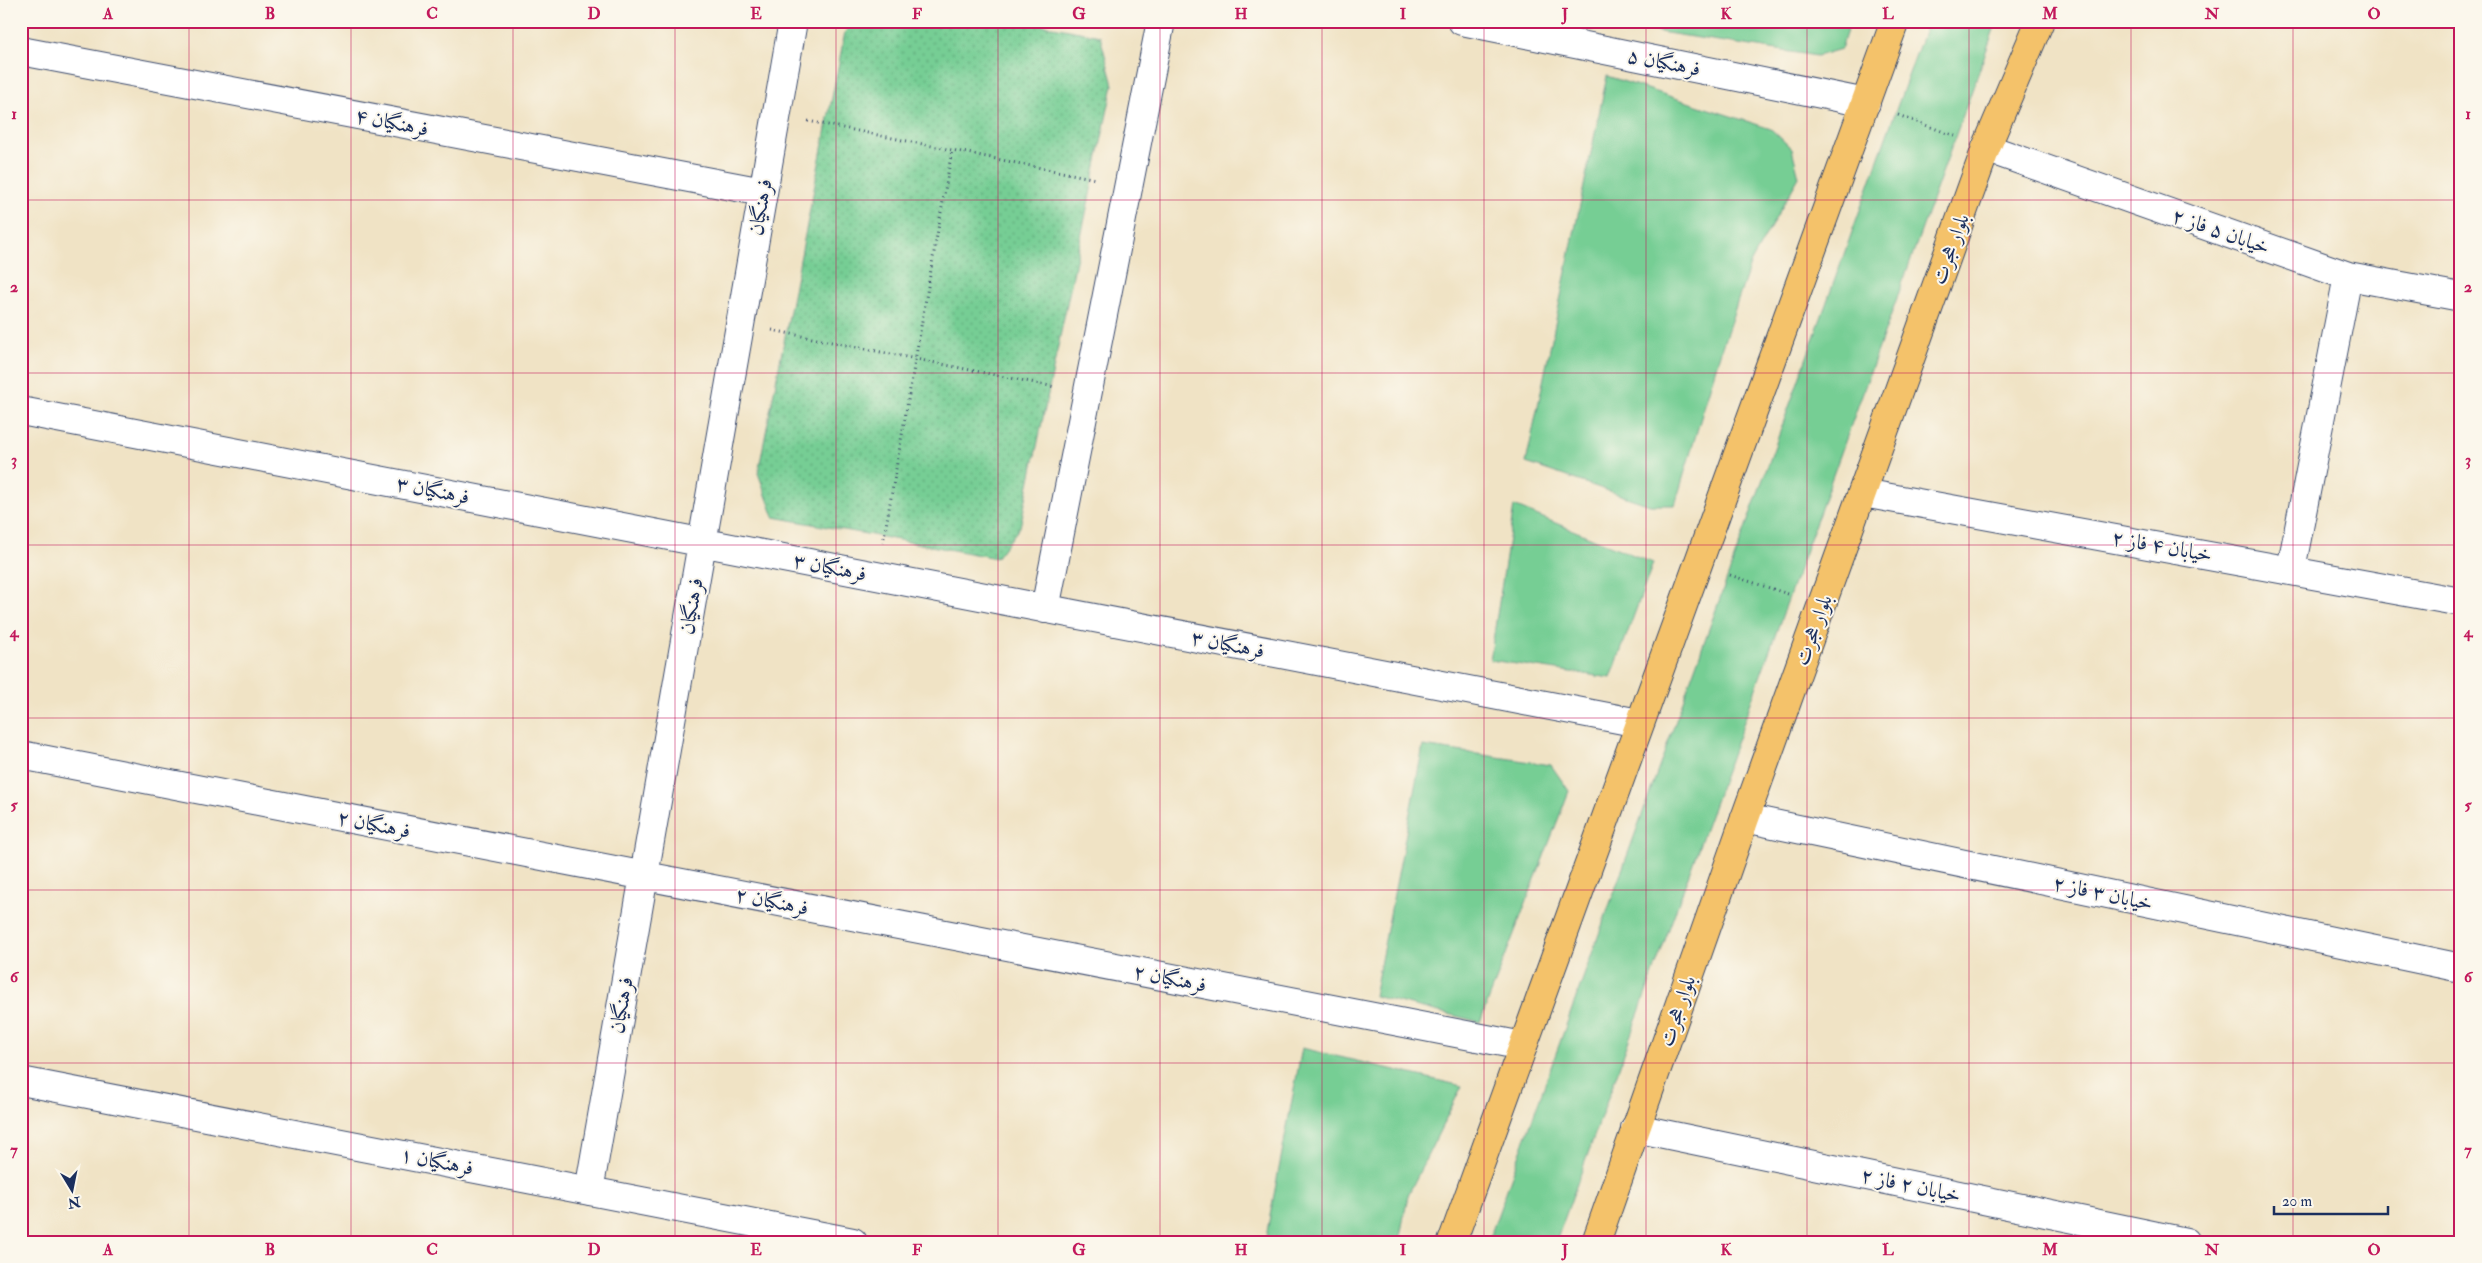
<svg xmlns="http://www.w3.org/2000/svg" width="2482" height="1263" font-family="'IM FELL Double Pica',Amiri,serif">
<style>
.grass{fill:#76ce94;stroke:#487e79}
.park{fill:url(#park-dots);stroke:#487e79}
.lines{fill:none;stroke-linecap:round;stroke-linejoin:round}
.minor-casing{stroke:#3b4a6d;stroke-width:30}
.major-casing{stroke:#3b4a6d;stroke-width:30}
.path{stroke:#3b4a6d;stroke-width:3;stroke-dasharray:1 4;stroke-linecap:butt}
.minor{stroke:#fff;stroke-width:28}
.major{stroke:#f4c26a;stroke-width:28}
.grid{fill:none;stroke:#c2185b;stroke-width:1;stroke-opacity:0.55}
.labels{text-anchor:middle;stroke-width:4;stroke-linejoin:round;paint-order:stroke}
.street-label{font-size:21px;fill:#1b2f5e;stroke:#fbf7ec}
.neatline{fill:none;stroke:#c2185b;stroke-width:2}
.grid-label{font-size:16px;text-anchor:middle;font-weight:bold;fill:#c2185b}
</style>
<defs>
<pattern id="park-dots" width="8" height="8" patternUnits="userSpaceOnUse" patternTransform="scale(1.25)"><rect width="8" height="8" fill="#76ce94"/><path d="M2 2h.1M6 6h.1" fill="none" stroke="#60a87c" stroke-width="1.8" stroke-linecap="round"/></pattern>
</defs>
<rect width="100%" height="100%" fill="#fbf7ec"/>
<filter id="ink" filterUnits="userSpaceOnUse"><feTurbulence type="fractalNoise" baseFrequency=".02" numOctaves="2"/><feDisplacementMap in="SourceGraphic" scale="10" xChannelSelector="R" yChannelSelector="G"/><feConvolveMatrix kernelMatrix="1 2 1 2 8 2 1 2 1" color-interpolation-filters="sRGB"/></filter>
<filter id="wash" filterUnits="userSpaceOnUse"><feTurbulence type="fractalNoise" baseFrequency=".0096" numOctaves="4" result="noise"/><feDisplacementMap in="SourceGraphic" scale="20" xChannelSelector="R" yChannelSelector="G"/><feGaussianBlur stdDeviation="1.12" result="paint"/><feColorMatrix in="noise" values="0 0 0 0 0 0 0 0 0 0 0 0 0 0 0 0 0 1.4 0 .05"/><feComposite in="paint" operator="in"/></filter>
<g filter="url(#wash)">
<rect width="100%" height="100%" fill="#f0e3c5"/>
<path class="grass" d="M1615 21H1850L1841 49 1817 56 1614 25Z
M1928 21H1997L1556 1242H1488Z
M1607 76 1771 129 1792 149 1799 177 1751 262 1722 347 1675 505H1650L1526 463Z
M1514 506 1653 563 1611 678 1490 660Z
M1423 746 1551 765 1569 791 1480 1022 1374 996Z
M1302 1048 1462 1086 1408 1195 1399 1242H1265Z"/>
<path class="park" d="M854 21H1022L1100 36 1113 85 1020 527 996 558 774 517 758 473 845 32Z"/>
</g>
<g filter="url(#ink)">
<g class="lines">
<defs>
<path id="minor" d="M1462 21 1866 103
M21 51 763 192
M1986 148 2348 276 2461 297
M21 411 1639 723
M1863 493 2461 602
M2291 569 2348 276
M1045 609 1161 21
M21 755 1523 1046
M1745 818 2461 968
M21 1081 853 1242
M1635 1128 2186 1242
M589 1191 793 21"/>
<path id="major" d="M1452 1242 1895 21
M1596 1242 1745 818 1986 148 2040 21"/>
</defs>
<use href="#minor" class="minor-casing"/>
<use href="#major" class="major-casing"/>
<path class="path" d="M1898 115 1955 136
M808 121 1096 179
M772 330 1055 387
M883 543 952 150
M1730 575 1791 595"/>
<use href="#minor" class="minor"/>
<use href="#major" class="major"/>
</g>
</g>
<path class="grid" d="M189 21V1242M351 21V1242M513 21V1242M675 21V1242M836 21V1242M998 21V1242M1160 21V1242M1322 21V1242M1484 21V1242M1646 21V1242M1807 21V1242M1969 21V1242M2131 21V1242M2293 21V1242M21 200H2461M21 373H2461M21 545H2461M21 718H2461M21 890H2461M21 1063H2461"/>
<g class="labels">
<g class="street-label">
<text transform="translate(1664 62) rotate(11)" y="7">فرهنگیان ۵</text>
<text transform="translate(392 122) rotate(11)" y="7">فرهنگیان ۴</text>
<text transform="translate(760 207) rotate(-80)" y="7">فرهنگیان</text>
<text transform="translate(2221 231) rotate(19)" y="7">خیابان ۵ فاز ۲</text>
<text transform="translate(1950 249) rotate(-70)" y="7">بلوار هجرت</text>
<text transform="translate(433 490) rotate(11)" y="7">فرهنگیان ۳</text>
<text transform="translate(2162 546) rotate(10)" y="7">خیابان ۴ فاز ۲</text>
<text transform="translate(830 567) rotate(11)" y="7">فرهنگیان ۳</text>
<text transform="translate(691 606) rotate(-80)" y="7">فرهنگیان</text>
<text transform="translate(1813 630) rotate(-70)" y="7">بلوار هجرت</text>
<text transform="translate(1228 644) rotate(11)" y="7">فرهنگیان ۳</text>
<text transform="translate(374 824) rotate(11)" y="7">فرهنگیان ۲</text>
<text transform="translate(2103 893) rotate(12)" y="7">خیابان ۳ فاز ۲</text>
<text transform="translate(772 901) rotate(11)" y="7">فرهنگیان ۲</text>
<text transform="translate(1170 978) rotate(11)" y="7">فرهنگیان ۲</text>
<text transform="translate(621 1005) rotate(-80)" y="7">فرهنگیان</text>
<text transform="translate(1677 1011) rotate(-71)" y="7">بلوار هجرت</text>
<text transform="translate(437 1161) rotate(11)" y="7">فرهنگیان ۱</text>
<text transform="translate(1911 1185) rotate(12)" y="7">خیابان ۲ فاز ۲</text>
</g>
</g>
<rect width="2482" height="1263" fill="none" stroke="#fbf7ec" stroke-width="55"/>
<g transform="translate(72 1190) rotate(170)" stroke="#fbf7ec" stroke-width="4" paint-order="stroke">
<path d="M0-4L9 19L0 12L-9 19Z" fill="#1b2f5e"/>
<text y="-8" font-size="14" font-weight="bold" text-anchor="middle" fill="#1b2f5e">N</text>
</g>
<path d="M2274 1206v8h114v-8" fill="none" stroke="#1b2f5e" stroke-width="2.5"/>
<text x="2282" y="1206" font-size="15" fill="#1b2f5e" stroke="#fbf7ec" stroke-width="4" paint-order="stroke">20 m</text>
<rect x="28" y="28" width="2426" height="1208" class="neatline"/>
<g class="grid-label">
<text x="108" y="19">A</text>
<text x="270" y="19">B</text>
<text x="432" y="19">C</text>
<text x="594" y="19">D</text>
<text x="756" y="19">E</text>
<text x="917" y="19">F</text>
<text x="1079" y="19">G</text>
<text x="1241" y="19">H</text>
<text x="1403" y="19">I</text>
<text x="1565" y="19">J</text>
<text x="1726" y="19">K</text>
<text x="1888" y="19">L</text>
<text x="2050" y="19">M</text>
<text x="2212" y="19">N</text>
<text x="2374" y="19">O</text>
<text x="14" y="119">1</text>
<text x="2468" y="119">1</text>
<text x="14" y="292">2</text>
<text x="2468" y="292">2</text>
<text x="14" y="465">3</text>
<text x="2468" y="465">3</text>
<text x="14" y="637">4</text>
<text x="2468" y="637">4</text>
<text x="14" y="810">5</text>
<text x="2468" y="810">5</text>
<text x="14" y="982">6</text>
<text x="2468" y="982">6</text>
<text x="14" y="1155">7</text>
<text x="2468" y="1155">7</text>
<text x="108" y="1255">A</text>
<text x="270" y="1255">B</text>
<text x="432" y="1255">C</text>
<text x="594" y="1255">D</text>
<text x="756" y="1255">E</text>
<text x="917" y="1255">F</text>
<text x="1079" y="1255">G</text>
<text x="1241" y="1255">H</text>
<text x="1403" y="1255">I</text>
<text x="1565" y="1255">J</text>
<text x="1726" y="1255">K</text>
<text x="1888" y="1255">L</text>
<text x="2050" y="1255">M</text>
<text x="2212" y="1255">N</text>
<text x="2374" y="1255">O</text>
</g>
</svg>
